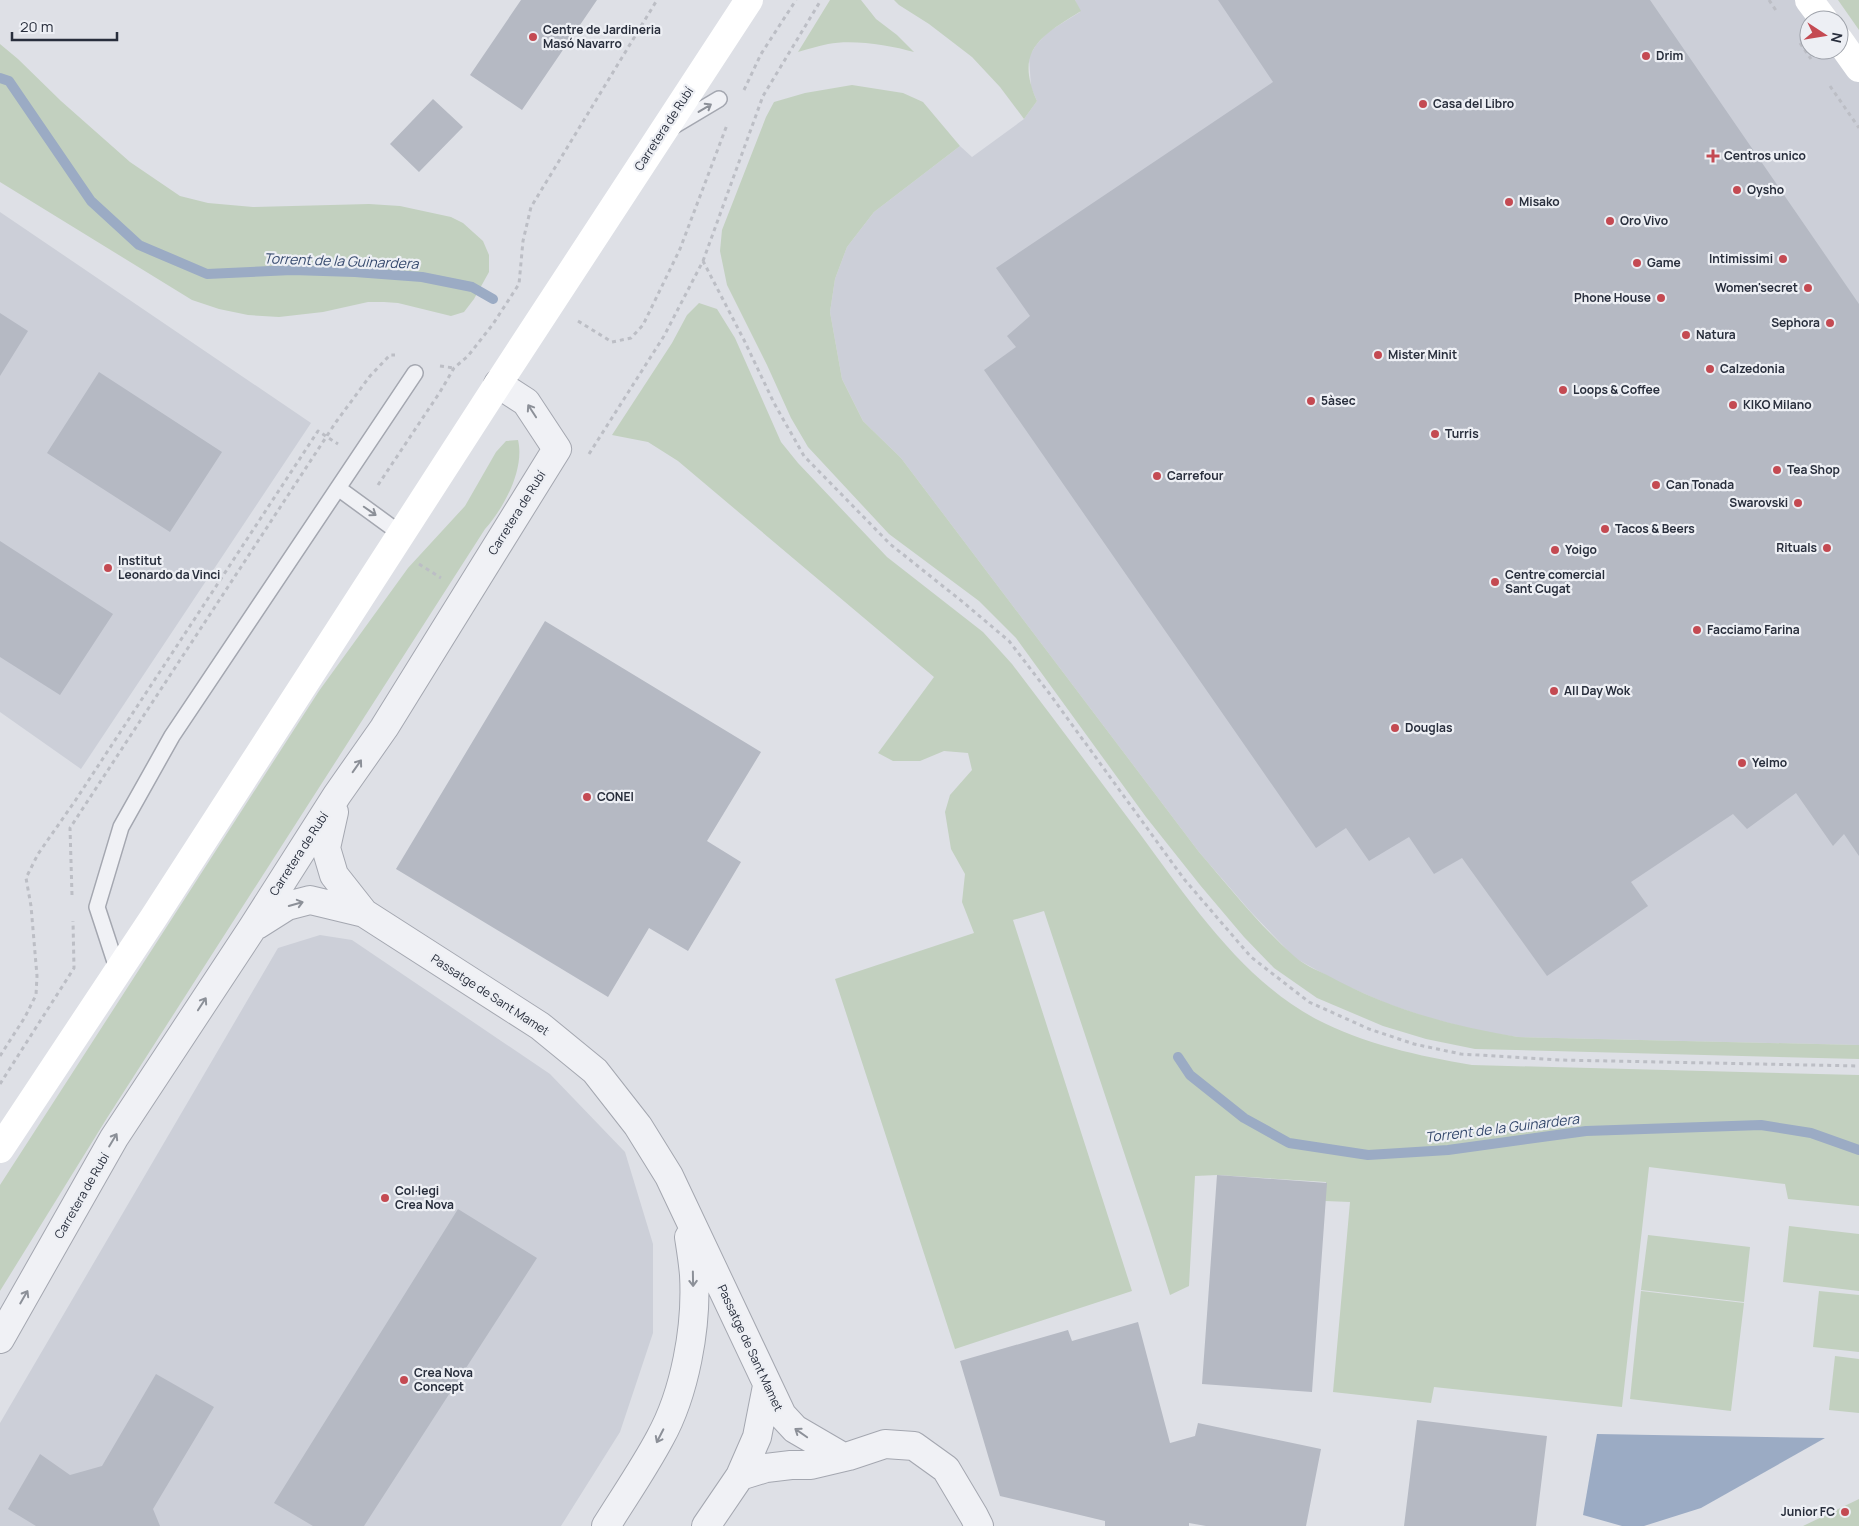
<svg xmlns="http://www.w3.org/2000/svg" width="1859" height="1526" font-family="Manrope,sans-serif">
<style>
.built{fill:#cccfd8}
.green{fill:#c2d0bf}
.water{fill:#9babc4}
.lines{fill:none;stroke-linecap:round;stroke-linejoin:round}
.stream{stroke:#9babc4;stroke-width:10}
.building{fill:#b5b9c3}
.lane-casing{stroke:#a4a7b0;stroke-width:18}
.street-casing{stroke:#a4a7b0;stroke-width:30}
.path{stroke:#bcbec5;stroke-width:3;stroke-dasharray:4 4;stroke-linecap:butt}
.lane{stroke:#f0f1f5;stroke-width:15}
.street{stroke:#f0f1f5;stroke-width:28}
.secondary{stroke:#fff;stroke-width:28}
.oneway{stroke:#8c9098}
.poi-dot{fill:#c44a52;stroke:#edeff4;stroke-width:2}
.labels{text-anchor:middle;stroke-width:4.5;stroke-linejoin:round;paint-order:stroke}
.poi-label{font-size:12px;font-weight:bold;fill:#282e3c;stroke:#edeff4;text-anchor:start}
.street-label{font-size:12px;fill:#282e3c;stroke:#edeff4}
.water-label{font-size:14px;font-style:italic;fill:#35496d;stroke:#edeff4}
</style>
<rect width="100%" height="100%" fill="#dee0e6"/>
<path class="built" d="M1075 0H1809V50H1839L1859 68V1045L1518 1037 1479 1031 1426 1017 1388 1004 1340 983 1295 958 1250 911 1199 852 901 458 863 421 842 379 830 312 835 279 847 247 874 212 960 146 972 157 1024 119 1037 101 1031 87 1029 57 1036 45 1048 32 1080 12Z
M0 212 311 423 81 769 0 712Z
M320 935 352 940 550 1074 625 1152 653 1244V1333L620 1432 561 1526H0V1423L278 948Z"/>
<path class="green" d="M830 0H861L876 19 897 35 914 52C890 45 852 39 828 44 818 46 808 49 798 52Z
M894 0H1075L1081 11C1041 36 1014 50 1037 101L1024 119 1000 87 972 57 929 24 899 5Z
M1838 0H1859V30Z
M0 44 18 59 61 101 130 162 180 196 208 203 253 207 369 204 400 206 451 217 463 223 483 241 489 255V272L474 299 464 312 451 316 398 303 384 302H368L323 312 279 317 248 315 219 309 192 300 0 182Z
M852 85 903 93 923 102 960 146 874 212 847 247 835 279 830 312 842 379 863 421 901 458 1199 852C1230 888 1259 925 1294 956 1303 964 1316 970 1327 975 1386 1008 1451 1026 1518 1037L1859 1045V1059L1475 1049 1426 1039 1383 1026 1317 998 1274 968 1244 937 1200 885 1146 817 1016 638 979 601 889 534 808 447 791 418 767 365 727 285 720 251 722 230 766 117 774 102 805 93Z
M699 303 717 309 735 338 781 442 798 463 887 557 983 632 1012 664C1055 720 1097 777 1140 834 1188 899 1242 980 1316 1019 1364 1044 1419 1056 1472 1065L1859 1075V1206L1788 1199 1785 1184 1649 1167 1622 1407 1434 1387 1431 1403 1333 1392 1350 1202 1325 1201 1326 1182 1217 1175 1195 1176 1189 1286 1170 1295 1149 1228 1044 911 1013 920 1132 1291 955 1349 835 979 974 933 962 902 965 874 951 849 945 812 950 795 972 770 968 753 944 751 920 761H893L878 753 934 677 678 461 648 442 612 435 672 343 687 315Z
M518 440C525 469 504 508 485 529L107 1118 0 1291V1185L319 691 408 568 465 506 496 452 506 441Z
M1789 1226 1859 1234V1291L1783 1282Z
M1648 1235 1750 1247 1744 1302 1641 1290Z
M1641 1291 1744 1303 1731 1411 1630 1399Z
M1819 1291 1859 1295V1352L1813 1347Z
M1835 1356 1859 1359V1413L1829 1410Z
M1859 1499V1526H1803Z"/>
<path class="water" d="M1597 1434 1825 1438 1701 1508 1644 1526H1622L1583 1515Z"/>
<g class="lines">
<path class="stream" d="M0 78 9 81 91 201 139 245 207 274 292 270 355 272 422 277 472 287 493 299
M1178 1057 1190 1075 1244 1118 1289 1143 1368 1155 1448 1150 1586 1131 1761 1125 1811 1133 1859 1150"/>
</g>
<path class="building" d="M521 0H597L522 110 470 75Z
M1218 0H1650L1859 304V856L1844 834 1833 846 1796 793 1747 829 1733 814 1631 882 1648 906 1547 976 1462 858 1434 874 1409 837 1369 861 1346 828 1316 848 984 370 1016 347 1007 336 1030 316 996 268 1273 82Z
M433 99 463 127 419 172 390 144Z
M0 313 28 331 0 376Z
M99 372 222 452 170 532 47 453Z
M0 541 113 614 60 695 0 657Z
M545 621 761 752 707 841 741 862 688 951 649 928 608 997 396 869Z
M1217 1175 1327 1183 1312 1392 1202 1384Z
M458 1209 537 1258 364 1526H313L274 1503Z
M1138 1322 1170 1443 1195 1436 1198 1423 1321 1449 1306 1526H1206L1189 1523V1526H1105V1521L1000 1496 960 1361 1068 1330 1072 1341Z
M156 1374 214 1407 153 1509 160 1526H36L8 1509 40 1454 70 1475 102 1466Z
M1417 1420 1547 1436 1536 1526H1404Z"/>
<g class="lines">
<defs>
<path id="lane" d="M672 127 719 99
M338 488 401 534
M118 971 97 907 121 827 172 736 415 373"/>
<path id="street" d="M364 913 540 1026 595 1071 638 1126 669 1176 782 1415 795 1429 843 1457
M257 925 287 906 310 900 364 913 334 875 326 848 334 812
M0 1339 114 1138 253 927 337 795 384 728 557 449 526 402 498 384
M740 1476 757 1437 767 1386
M606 1526C624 1497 644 1468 660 1438 685 1393 697 1327 694 1275 693 1262 691 1250 689 1237
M706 1526 740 1476 766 1468 791 1465H811L849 1456 885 1444 914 1446 946 1469 974 1516 979 1526"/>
</defs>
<use href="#lane" class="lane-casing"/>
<use href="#street" class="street-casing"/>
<path class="path" d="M1769 0 1777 12
M1800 43 1811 59
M1830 86 1859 128
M744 90 761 54 796 0
M703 261 763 96 821 0
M578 321 612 342 631 338 643 325 680 249 727 125
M440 366 454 368
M589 454 664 336 703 261 744 340 774 403 804 456 890 544 964 603 1009 641 1049 693 1184 879 1251 957 1309 1002 1369 1029 1414 1044 1461 1054 1560 1060 1859 1066
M378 485 440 392 454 368 468 356 493 324 519 284 523 241 531 207 657 0
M419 564 441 578
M72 895 70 828 336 422 370 376 390 355H395
M0 1056 25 1017 36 995 37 976 31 906 26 878 38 854 75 801 318 431 338 444
M0 1084 74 968 73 921"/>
<use href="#lane" class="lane"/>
<use href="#street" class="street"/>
<path class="secondary" d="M1809 0 1824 20
M1839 40 1859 68
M0 1149 154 917 498 384 749 0"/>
</g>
<defs><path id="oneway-shaft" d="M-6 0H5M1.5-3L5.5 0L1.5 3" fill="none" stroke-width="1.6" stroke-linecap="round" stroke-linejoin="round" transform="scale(1.25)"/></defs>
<g class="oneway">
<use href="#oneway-shaft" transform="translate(705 108) rotate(-31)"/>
<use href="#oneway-shaft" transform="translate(532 411) rotate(-123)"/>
<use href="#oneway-shaft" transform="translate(370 511) rotate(35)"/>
<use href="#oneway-shaft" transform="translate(357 766) rotate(-55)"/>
<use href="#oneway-shaft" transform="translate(296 904) rotate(-16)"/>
<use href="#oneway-shaft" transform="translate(202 1004) rotate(-57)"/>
<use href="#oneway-shaft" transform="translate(113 1140) rotate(-59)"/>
<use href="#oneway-shaft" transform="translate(693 1279) rotate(89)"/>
<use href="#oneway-shaft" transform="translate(24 1297) rotate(-60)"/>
<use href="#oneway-shaft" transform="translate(801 1433) rotate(-145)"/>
<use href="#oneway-shaft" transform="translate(660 1436) rotate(117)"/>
</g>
<g class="poi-dot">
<circle cx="533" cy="37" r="5"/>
<circle cx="1646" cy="56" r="5"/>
<circle cx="1423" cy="104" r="5"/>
<path d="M1710.5 148.5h5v5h5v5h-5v5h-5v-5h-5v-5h5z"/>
<circle cx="1737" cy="190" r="5"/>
<circle cx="1509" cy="202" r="5"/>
<circle cx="1610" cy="221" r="5"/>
<circle cx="1783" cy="259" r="5"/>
<circle cx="1637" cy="263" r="5"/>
<circle cx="1808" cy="288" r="5"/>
<circle cx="1661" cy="298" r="5"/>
<circle cx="1830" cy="323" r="5"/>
<circle cx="1686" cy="335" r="5"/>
<circle cx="1378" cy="355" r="5"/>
<circle cx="1710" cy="369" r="5"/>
<circle cx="1563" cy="390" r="5"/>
<circle cx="1311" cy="401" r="5"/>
<circle cx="1733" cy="405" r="5"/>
<circle cx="1435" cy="434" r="5"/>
<circle cx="1777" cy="470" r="5"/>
<circle cx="1157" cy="476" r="5"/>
<circle cx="1656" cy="485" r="5"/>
<circle cx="1798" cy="503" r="5"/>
<circle cx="1605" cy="529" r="5"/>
<circle cx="1827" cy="548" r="5"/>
<circle cx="1555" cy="550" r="5"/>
<circle cx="108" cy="568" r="5"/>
<circle cx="1495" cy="582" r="5"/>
<circle cx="1697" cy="630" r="5"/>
<circle cx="1554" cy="691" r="5"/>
<circle cx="1395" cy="728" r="5"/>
<circle cx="1742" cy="763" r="5"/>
<circle cx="587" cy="797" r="5"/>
<circle cx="385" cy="1198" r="5"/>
<circle cx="404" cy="1380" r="5"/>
<circle cx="1845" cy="1512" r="5"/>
</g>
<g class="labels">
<g class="poi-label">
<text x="543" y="34">Centre de Jardineria<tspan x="543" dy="14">Masó Navarro</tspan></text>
<text x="1656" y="60">Drim</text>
<text x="1433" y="108">Casa del Libro</text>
<text x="1724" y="160">Centros unico</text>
<text x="1747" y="194">Oysho</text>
<text x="1519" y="206">Misako</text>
<text x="1620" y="225">Oro Vivo</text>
<text x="1773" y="263" text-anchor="end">Intimissimi</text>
<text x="1647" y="267">Game</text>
<text x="1798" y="292" text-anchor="end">Women'secret</text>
<text x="1651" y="302" text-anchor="end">Phone House</text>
<text x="1820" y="327" text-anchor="end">Sephora</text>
<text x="1696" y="339">Natura</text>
<text x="1388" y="359">Mister Minit</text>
<text x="1720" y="373">Calzedonia</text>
<text x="1573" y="394">Loops &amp; Coffee</text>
<text x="1321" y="405">5àsec</text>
<text x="1743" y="409">KIKO Milano</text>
<text x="1445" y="438">Turris</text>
<text x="1787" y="474">Tea Shop</text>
<text x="1167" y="480">Carrefour</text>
<text x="1666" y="489">Can Tonada</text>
<text x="1788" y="507" text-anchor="end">Swarovski</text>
<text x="1615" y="533">Tacos &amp; Beers</text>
<text x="1817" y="552" text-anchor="end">Rituals</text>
<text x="1565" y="554">Yoigo</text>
<text x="118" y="565">Institut<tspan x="118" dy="14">Leonardo da Vinci</tspan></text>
<text x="1505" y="579">Centre comercial<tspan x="1505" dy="14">Sant Cugat</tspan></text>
<text x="1707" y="634">Facciamo Farina</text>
<text x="1564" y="695">All Day Wok</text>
<text x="1405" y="732">Douglas</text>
<text x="1752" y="767">Yelmo</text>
<text x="597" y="801">CONEI</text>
<text x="395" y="1195">Col·legi<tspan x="395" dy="14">Crea Nova</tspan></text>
<text x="414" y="1377">Crea Nova<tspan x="414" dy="14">Concept</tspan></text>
<text x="1835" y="1516" text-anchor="end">Junior FC</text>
</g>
<g class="street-label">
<text transform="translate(664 129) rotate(-57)" y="4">Carretera de Rubí</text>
<text transform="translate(517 513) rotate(-58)" y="4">Carretera de Rubí</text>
<text transform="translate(299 854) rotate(-57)" y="4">Carretera de Rubí</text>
<text transform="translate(490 995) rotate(33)" y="4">Passatge de Sant Mamet</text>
<text transform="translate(82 1196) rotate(-60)" y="4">Carretera de Rubí</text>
<text transform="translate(750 1348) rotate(65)" y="4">Passatge de Sant Mamet</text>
</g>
<g class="water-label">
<text transform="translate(341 261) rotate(2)" y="5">Torrent de la Guinardera</text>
<text transform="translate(1502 1128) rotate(-7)" y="5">Torrent de la Guinardera</text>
</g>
</g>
<g transform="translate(1824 35) rotate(102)"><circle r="24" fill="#edeff4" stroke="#9ea2aa"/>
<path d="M0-4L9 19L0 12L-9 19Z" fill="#c44a52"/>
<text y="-8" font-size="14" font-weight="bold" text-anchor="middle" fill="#282e3c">N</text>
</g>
<path d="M12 32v8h105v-8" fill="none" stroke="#282e3c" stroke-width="2.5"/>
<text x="20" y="32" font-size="15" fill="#282e3c" stroke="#edeff4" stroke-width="4" paint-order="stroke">20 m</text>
</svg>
